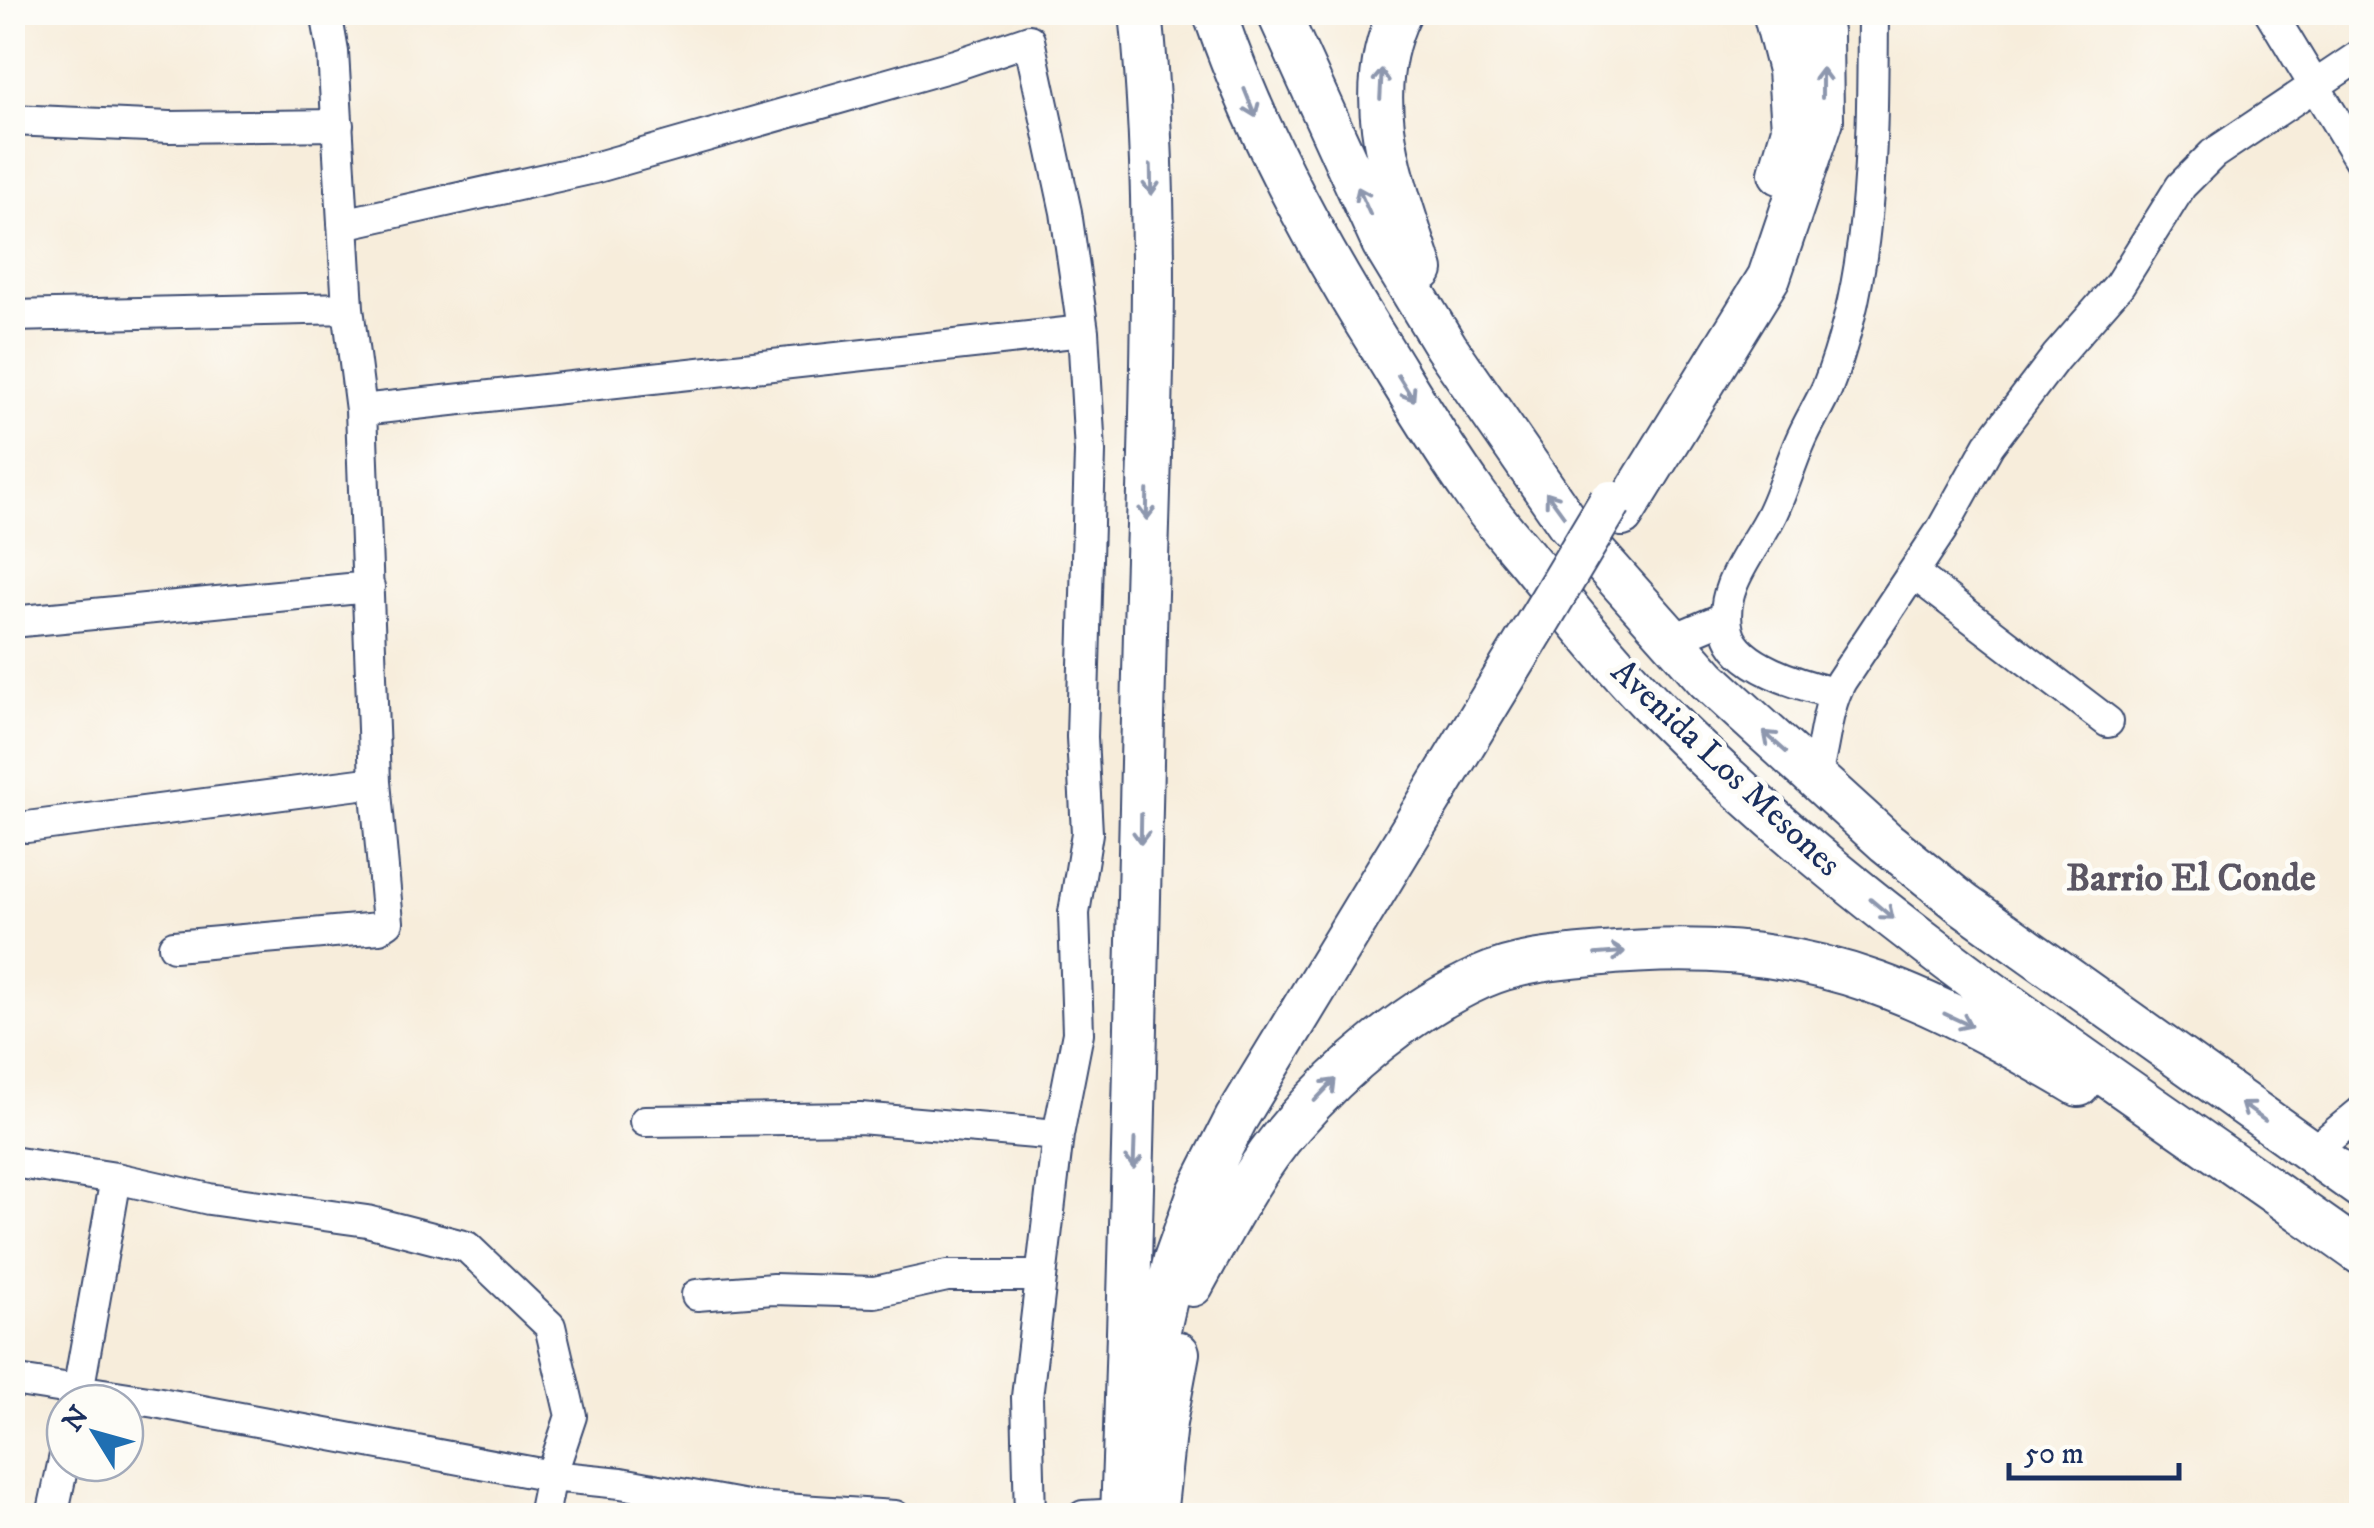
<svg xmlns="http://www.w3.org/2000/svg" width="2374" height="1528" font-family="'IM FELL DW Pica',serif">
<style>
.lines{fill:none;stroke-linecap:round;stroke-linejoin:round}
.minor-casing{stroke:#3c4c71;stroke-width:34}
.highway-casing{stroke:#3c4c71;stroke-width:46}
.minor{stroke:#fff;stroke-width:30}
.highway{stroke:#fff;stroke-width:42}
.highway-bridge-casing{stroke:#3c4c71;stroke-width:46;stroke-linecap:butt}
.highway-bridge{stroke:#fff;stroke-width:42}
.oneway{stroke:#8d97ae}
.labels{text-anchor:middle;stroke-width:10;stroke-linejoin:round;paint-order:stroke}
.street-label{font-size:35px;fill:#1b2f5e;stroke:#fdfcf7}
.neighbourhood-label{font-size:38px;font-weight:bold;fill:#5b5663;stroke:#fdfcf7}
</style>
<rect width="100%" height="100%" fill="#fdfcf7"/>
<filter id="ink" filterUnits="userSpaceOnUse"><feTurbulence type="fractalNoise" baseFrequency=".01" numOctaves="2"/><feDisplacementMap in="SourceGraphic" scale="20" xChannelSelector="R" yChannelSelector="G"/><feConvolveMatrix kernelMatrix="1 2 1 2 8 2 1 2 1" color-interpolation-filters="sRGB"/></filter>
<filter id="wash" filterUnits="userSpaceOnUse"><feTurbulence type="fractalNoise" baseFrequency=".0048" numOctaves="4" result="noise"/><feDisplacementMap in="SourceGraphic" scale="40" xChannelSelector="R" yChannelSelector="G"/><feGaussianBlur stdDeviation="2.25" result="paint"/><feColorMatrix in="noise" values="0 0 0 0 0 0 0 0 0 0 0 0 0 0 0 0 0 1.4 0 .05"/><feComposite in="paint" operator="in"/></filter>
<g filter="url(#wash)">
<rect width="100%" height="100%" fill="#f7eddb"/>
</g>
<g filter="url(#ink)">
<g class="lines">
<defs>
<path id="minor" d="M2270 12 2362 164
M12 120 170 127 338 125
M343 224 594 168 955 65 1029 40 1066 212 1083 331 1090 452 1082 737 1087 833 1074 913 1078 1033 1058 1135 1027 1397 1030 1516
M12 316 348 308
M361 410 1083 331
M1913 573 2108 722
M12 622 369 587
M1671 640 1726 617
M1834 693C1801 685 1736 667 1728 631 1717 587 1755 549 1772 513 1783 490 1790 465 1800 442 1808 423 1819 406 1827 388 1874 271 1872 137 1873 12
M1815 778C1825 747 1825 710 1841 681L1942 529 1989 445 2056 357 2119 285 2181 186 2213 154 2362 54
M27 827 375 782
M174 946 379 928 388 922 375 782 361 410 348 308 333 52 326 12
M645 1121 860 1118 1058 1135
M2310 1154 2362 1111
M12 1162 116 1178 209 1199 367 1221 467 1247 550 1326 571 1416 551 1476 543 1516
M697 1295 773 1289 875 1292 947 1276H1040
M12 1380 155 1402 551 1476 621 1483 752 1507 895 1516
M76 1403 116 1178
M52 1516 65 1455
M1083 1516 1122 1514"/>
<path id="highway" d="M1214 12C1255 132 1317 246 1384 352 1413 399 1441 446 1473 491 1492 519 1516 545 1538 572 1578 621 1618 671 1663 716 1871 925 2122 1083 2362 1254
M1278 12 1383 243 1446 347 1568 523 1707 679 1886 842 1963 904 2362 1188
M1400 12C1358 99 1395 185 1422 270
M1774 12 1789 70 1793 129 1780 173
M1622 515 1769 277 1822 120 1821 31 1815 12
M1192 1285C1222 1231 1251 1172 1292 1125 1343 1066 1410 1009 1482 977 1516 962 1556 958 1593 955 1692 945 1781 949 1876 983 1946 1008 2014 1047 2079 1085
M1145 1391 1175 1259 1199 1192 1236 1119 1538 622
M1122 1516C1133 1221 1138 926 1145 632 1150 426 1162 217 1141 12
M1155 1516 1165 1423 1178 1353"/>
</defs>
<use href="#minor" class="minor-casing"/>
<use href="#highway" class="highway-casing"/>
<use href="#minor" class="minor"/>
<use href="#highway" class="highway"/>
<defs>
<path id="highway-bridge" d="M1538 622 1610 502"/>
</defs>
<use href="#highway-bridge" class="highway-bridge-casing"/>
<use href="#highway-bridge" class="highway-bridge"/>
</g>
<defs><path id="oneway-shaft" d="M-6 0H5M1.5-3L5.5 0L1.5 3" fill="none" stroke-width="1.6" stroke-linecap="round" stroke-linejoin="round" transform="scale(2.5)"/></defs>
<g class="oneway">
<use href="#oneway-shaft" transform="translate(1822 83) rotate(-90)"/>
<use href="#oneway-shaft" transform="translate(1381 84) rotate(-87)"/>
<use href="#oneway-shaft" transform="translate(1250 103) rotate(68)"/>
<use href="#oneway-shaft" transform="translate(1151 180) rotate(89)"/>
<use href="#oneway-shaft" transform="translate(1364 201) rotate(-114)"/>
<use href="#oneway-shaft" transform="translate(1406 388) rotate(58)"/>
<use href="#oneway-shaft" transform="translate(1555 504) rotate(-126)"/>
<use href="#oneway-shaft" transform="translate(1147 505) rotate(91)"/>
<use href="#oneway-shaft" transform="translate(1775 742) rotate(-138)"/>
<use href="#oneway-shaft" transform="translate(1141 829) rotate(91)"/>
<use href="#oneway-shaft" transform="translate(1882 909) rotate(40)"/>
<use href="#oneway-shaft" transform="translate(1610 953) rotate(-5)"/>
<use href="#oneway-shaft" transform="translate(1958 1020) rotate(25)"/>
<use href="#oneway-shaft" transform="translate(1325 1090) rotate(-46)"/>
<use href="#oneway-shaft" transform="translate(2253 1112) rotate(-144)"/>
<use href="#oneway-shaft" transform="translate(1134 1154) rotate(92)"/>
</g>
</g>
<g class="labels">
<g class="street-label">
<text transform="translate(1727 767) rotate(43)" y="12">Avenida Los Mesones</text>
</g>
<g class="neighbourhood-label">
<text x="2191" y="890">Barrio El Conde</text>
</g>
</g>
<rect width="2374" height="1528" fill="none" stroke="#fdfcf7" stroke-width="50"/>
<g transform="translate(95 1433) rotate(307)"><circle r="48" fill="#fdfcf7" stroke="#a3aaba" stroke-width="2.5"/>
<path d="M0-8L18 38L0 25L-18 38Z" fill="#1f6fb2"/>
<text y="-15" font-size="28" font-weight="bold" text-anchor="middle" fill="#1b2f5e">N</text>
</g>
<path d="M2009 1463v15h170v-15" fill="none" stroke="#1b2f5e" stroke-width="5"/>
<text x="2024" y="1463" font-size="30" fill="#1b2f5e" stroke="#fdfcf7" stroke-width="8" paint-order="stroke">50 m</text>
</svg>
